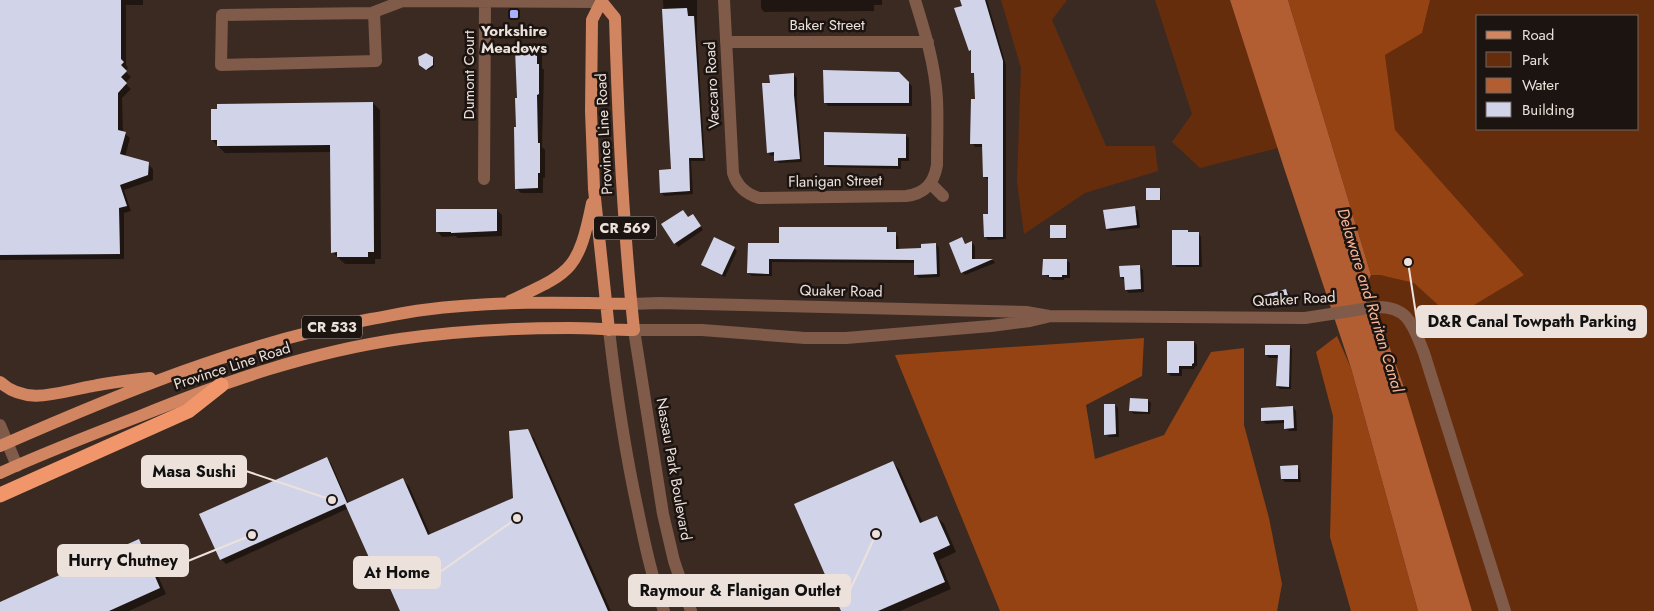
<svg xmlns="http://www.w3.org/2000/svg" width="1654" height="611" font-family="Jost,sans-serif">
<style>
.green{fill:#662d0d;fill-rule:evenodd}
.forest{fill:#954312}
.water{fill:#b35e32}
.shadow{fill:#0007}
.building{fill:#d1d4e9}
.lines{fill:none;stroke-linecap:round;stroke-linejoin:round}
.minor{stroke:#805b4a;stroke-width:12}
.major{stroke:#d18561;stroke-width:12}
.highway{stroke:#f0966a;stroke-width:15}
.poi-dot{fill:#a9b0fc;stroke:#1c1411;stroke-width:2}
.labels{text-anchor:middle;stroke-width:5;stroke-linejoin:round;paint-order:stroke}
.shield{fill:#1c1411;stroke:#aea49e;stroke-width:1}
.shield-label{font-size:14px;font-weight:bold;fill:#ece1db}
.street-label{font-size:15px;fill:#ece1db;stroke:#1c1411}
.poi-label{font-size:15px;font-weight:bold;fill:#ece1db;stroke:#1c1411}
.water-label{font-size:16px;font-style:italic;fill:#fcb796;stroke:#1c1411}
.leader{fill:none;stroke:#ece1db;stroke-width:2}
.callout-dot{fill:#ece1db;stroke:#1c1411;stroke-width:2}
.callout{fill:#ece1db;stroke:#ece1db;stroke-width:2}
.callout-label{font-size:16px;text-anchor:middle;font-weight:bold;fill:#111}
</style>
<rect width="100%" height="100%" fill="#3b2a22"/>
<path class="green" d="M1001 0H1067L1052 20 1106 146H1155L1158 171 1085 193 1024 234 1017 181 1021 68Z
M1155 0H1230L1278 148 1200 168 1172 142 1192 114Z
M1430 0H1654V611H1472L1386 337 1372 321 1363 292 1371 275H1380L1414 283 1438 305 1524 275 1395 131 1385 55 1422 33ZM1478 16H1638V129H1478Z"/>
<path class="forest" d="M1288 0H1430L1422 33 1385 55 1395 130 1524 275 1459 314 1438 305 1414 283 1380 275H1371Z
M1337 336 1351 368 1418 611H1351L1330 537 1333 416 1316 352Z
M1144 338 1142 376 1086 405 1095 459 1164 435 1211 352 1244 348V425L1269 518 1282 584 1277 611H1000L895 355Z"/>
<path class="water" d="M1230 0H1288L1371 275 1363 292 1372 321 1386 337 1407 396 1472 611H1418L1351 368 1284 168Z"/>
<path class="shadow" d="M0 0H143V5H126V65L128 68 125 71 131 77 125 83 131 89 122 98 123 132 130 138 125 157 148 164 153 169V180L124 190 131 211 124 213V259L0 260Z
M663 0H697V35L705 161H691L693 194 664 196 661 192 672 170Z
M761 0H882V5H874V11L764 12 761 8Z
M961 0H987L1006 65V239L988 240 985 236 989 215V180L984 177V147H975L972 143 976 101V76L972 72V52L970 50Z
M536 50 542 55V68L544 70 542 147 545 150V178H543V193H521L516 188 518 99Z
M432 58 434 59V67L428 70 421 66Z
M899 73 912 86V106H828L825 102Z
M793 74 797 78V100L802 162 779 163 775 160V155L771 156 768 152 771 84Z
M373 103 380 110 381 259H375V264H345L332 252V152L225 153 212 140Z
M905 135 909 138V161H901V169L828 167 825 164Z
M1160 189 1161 200 1148 199Z
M1134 208 1138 211 1140 228 1110 231 1107 228Z
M497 210 502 215V236L457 238 456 236 442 237 437 231Z
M688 218 696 219 703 230 678 247 675 243Z
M1066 226 1067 239 1051 238Z
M886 228 890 233H895L898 237 899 250 922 249 936 244 939 248 940 277 919 278 915 275V263L772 262V276H752L748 273 780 244Z
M1187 231 1190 234 1198 233 1201 237 1202 267H1177L1174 264Z
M961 239 966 245 972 243 975 246V260H993L995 263 965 275 962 272Z
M734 248 737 251 725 277 706 268 703 265Z
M1066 260 1070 263V278H1064V280H1053L1044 274Z
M1140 267 1143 270 1144 292 1129 293 1126 290 1124 280 1121 277Z
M1286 290 1289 293 1292 302 1269 309 1266 306Z
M1194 342 1197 345V366H1195L1194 369H1182V376H1171L1168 373Z
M1289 346 1292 349 1291 389H1280L1277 386 1279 358H1269L1266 355Z
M1148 400 1151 403 1150 414H1134L1130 411Z
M1115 405 1118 408 1119 437H1109L1106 434Z
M1293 407 1296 411 1297 431H1289L1285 428V423L1266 424 1263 421Z
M527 431 534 438 611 611H402L382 567 379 568 372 561 349 508 226 564 221 559 326 459 331 463 349 504 402 479 409 486 431 536 515 498Z
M892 462 899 469 923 523 937 517 944 524 956 552 939 560 951 589 900 611H842Z
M1297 467 1300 470 1301 482H1285L1282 479Z
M139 541 145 547 166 594 129 611H0V603Z"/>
<path class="building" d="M0 0H121V59L124 62 121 65 127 71 121 77 127 83 118 93V130L126 132 120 154 149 162 148 175 120 185 127 206 119 208 120 254 0 255Z
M960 0H985L1003 61V237H984L983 214H988V177H983L982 144H970L971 99H975L974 73H971V50L969 51 954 8 962 6Z
M687 8 688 16H694L703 158H689L690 191 660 193 659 170 671 169 662 9Z
M515 49H537V64H539V94L537 95 538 143H540V173H538V188L515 189 514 127H516L515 98H517Z
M426 53 433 57V65L426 70 419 65 418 57Z
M823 70 899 72 909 82V103H824Z
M794 73V95L800 159 774 161V152L767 153 762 83H770L769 75Z
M373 102 374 252H368V257H337V252L331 253 330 145 217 146V140H211V109H217V104Z
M824 132 906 134V158H898V166L824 165Z
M1146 188H1160V200H1146Z
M1135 206 1137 225 1106 229 1103 210Z
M436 209H497V231L451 233V232H436Z
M683 210 688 217 693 214 701 226 674 244 661 224Z
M1050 225H1066V238H1050Z
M779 227H887V232H896V249L921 248V244L936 243 937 274 914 275V260L769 259V274L747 273 748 243H779Z
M1172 230H1188V232H1199V265H1172Z
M714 237 735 247 722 275 701 265Z
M962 237 965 244 972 241V259H993L961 273 949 243Z
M1043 259H1067V275H1062V277H1049V275H1042Z
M1140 265 1141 289 1125 290 1124 277H1120L1119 266Z
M1286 289 1289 299 1265 307 1262 296Z
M1167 341H1194V363L1192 364V366H1179V373H1167Z
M1265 345H1290L1289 387 1276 386 1278 355H1265Z
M1130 398 1148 399V412L1129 411Z
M1104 404H1115L1116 434 1104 435Z
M1293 406 1294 428 1284 429V420L1261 421V408Z
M528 429 608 611H400L377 559 371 562 345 504 403 478 428 535 513 498 509 431Z
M327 457 347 503 220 560 199 514Z
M893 461 920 523 937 516 950 545 933 553 945 582 878 611H841L794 504Z
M1298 465V479H1281L1280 466Z
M139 539 160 588 109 611H0V602Z"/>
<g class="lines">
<path class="minor" d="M724 0 733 173C737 186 746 194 759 198L906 196C925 194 934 183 937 165 937 143 938 121 937 99 935 65 925 32 915 0
M374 12 376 61 221 65 222 15 373 13 374 12 403 1 602 2
M726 42H928
M484 179 485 1
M931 184 943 196
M631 304 659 303 1026 312 1049 316 1305 318 1376 307C1409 306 1413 326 1424 353L1505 611
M609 330C616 391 625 451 638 511 645 545 652 578 664 611
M0 425 17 466
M691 611 674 561 663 514 634 330H702L805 338H846L991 326 1030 321 1047 317"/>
<path class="major" d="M602 0 592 20 591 111 594 189 609 330
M510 301C571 272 578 272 592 203
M0 382C27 407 62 391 93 386 112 382 131 380 150 378
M0 446C121 393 241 343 371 319 389 316 406 312 423 310 492 301 562 302 631 304
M0 473C46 452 93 434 140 416 224 382 310 352 400 339 456 331 513 328 570 328 591 328 613 330 634 330 623 226 618 122 615 18L602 2"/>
<path class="highway" d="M0 495 188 411 221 385"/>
</g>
<rect class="poi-dot" x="509" y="9" width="10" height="10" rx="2.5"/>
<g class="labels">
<g class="shield">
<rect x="594" y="216.5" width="62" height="23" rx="4"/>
<rect x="302" y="315.5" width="60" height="23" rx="4"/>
</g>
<g class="shield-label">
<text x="625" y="233">CR 569</text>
<text x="332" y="332">CR 533</text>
</g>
<g class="street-label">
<text x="827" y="30">Baker Street</text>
<text transform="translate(469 75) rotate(-90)" y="5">Dumont Court</text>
<text transform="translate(712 85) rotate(-93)" y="5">Vaccaro Road</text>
<text transform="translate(604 134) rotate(-93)" y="5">Province Line Road</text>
<text transform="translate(835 181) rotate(-1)" y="5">Flanigan Street</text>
<text transform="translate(841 291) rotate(1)" y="5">Quaker Road</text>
<text transform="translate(1294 299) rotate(-3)" y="5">Quaker Road</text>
<text transform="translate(232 366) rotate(-18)" y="5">Province Line Road</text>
<text transform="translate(674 469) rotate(80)" y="5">Nassau Park Boulevard</text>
</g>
<g class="poi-label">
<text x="514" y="36">Yorkshire<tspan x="514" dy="17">Meadows</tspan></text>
</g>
<g class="water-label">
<text transform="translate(1371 300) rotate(73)" y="6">Delaware and Raritan Canal</text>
</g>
</g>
<path class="leader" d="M1408 262L1417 321M332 500L246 471M252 535L188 561M517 518L440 572M876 534L850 590"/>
<g class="callout-dot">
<circle cx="1408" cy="262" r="5"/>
<circle cx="332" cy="500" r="5"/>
<circle cx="252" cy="535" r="5"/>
<circle cx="517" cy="518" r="5"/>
<circle cx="876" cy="534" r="5"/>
</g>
<g class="callout">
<rect x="1417" y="306" width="229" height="31" rx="5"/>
<rect x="142" y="456" width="104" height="31" rx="5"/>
<rect x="58" y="545" width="130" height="31" rx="5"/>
<rect x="354" y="557" width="86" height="31" rx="5"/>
<rect x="629" y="575" width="221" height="31" rx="5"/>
</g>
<g class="callout-label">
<text x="1532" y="327">D&amp;R Canal Towpath Parking</text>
<text x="194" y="477">Masa Sushi</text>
<text x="123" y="566">Hurry Chutney</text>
<text x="397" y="578">At Home</text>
<text x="740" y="596">Raymour &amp; Flanigan Outlet</text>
</g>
<rect x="1476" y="15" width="162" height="115" fill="#1c1411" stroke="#6f6662"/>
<rect x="1486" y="31" width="25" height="8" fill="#d18561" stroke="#6f6662"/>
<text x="1522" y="40" font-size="15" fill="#ece1db">Road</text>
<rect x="1486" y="52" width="25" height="15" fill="#662d0d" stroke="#6f6662"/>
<text x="1522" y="65" font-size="15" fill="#ece1db">Park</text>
<rect x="1486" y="78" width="25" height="15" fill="#b35e32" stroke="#6f6662"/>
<text x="1522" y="90" font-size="15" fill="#ece1db">Water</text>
<rect x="1486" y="102" width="25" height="15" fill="#d1d4e9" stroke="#6f6662"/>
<text x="1522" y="115" font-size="15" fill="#ece1db">Building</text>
</svg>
